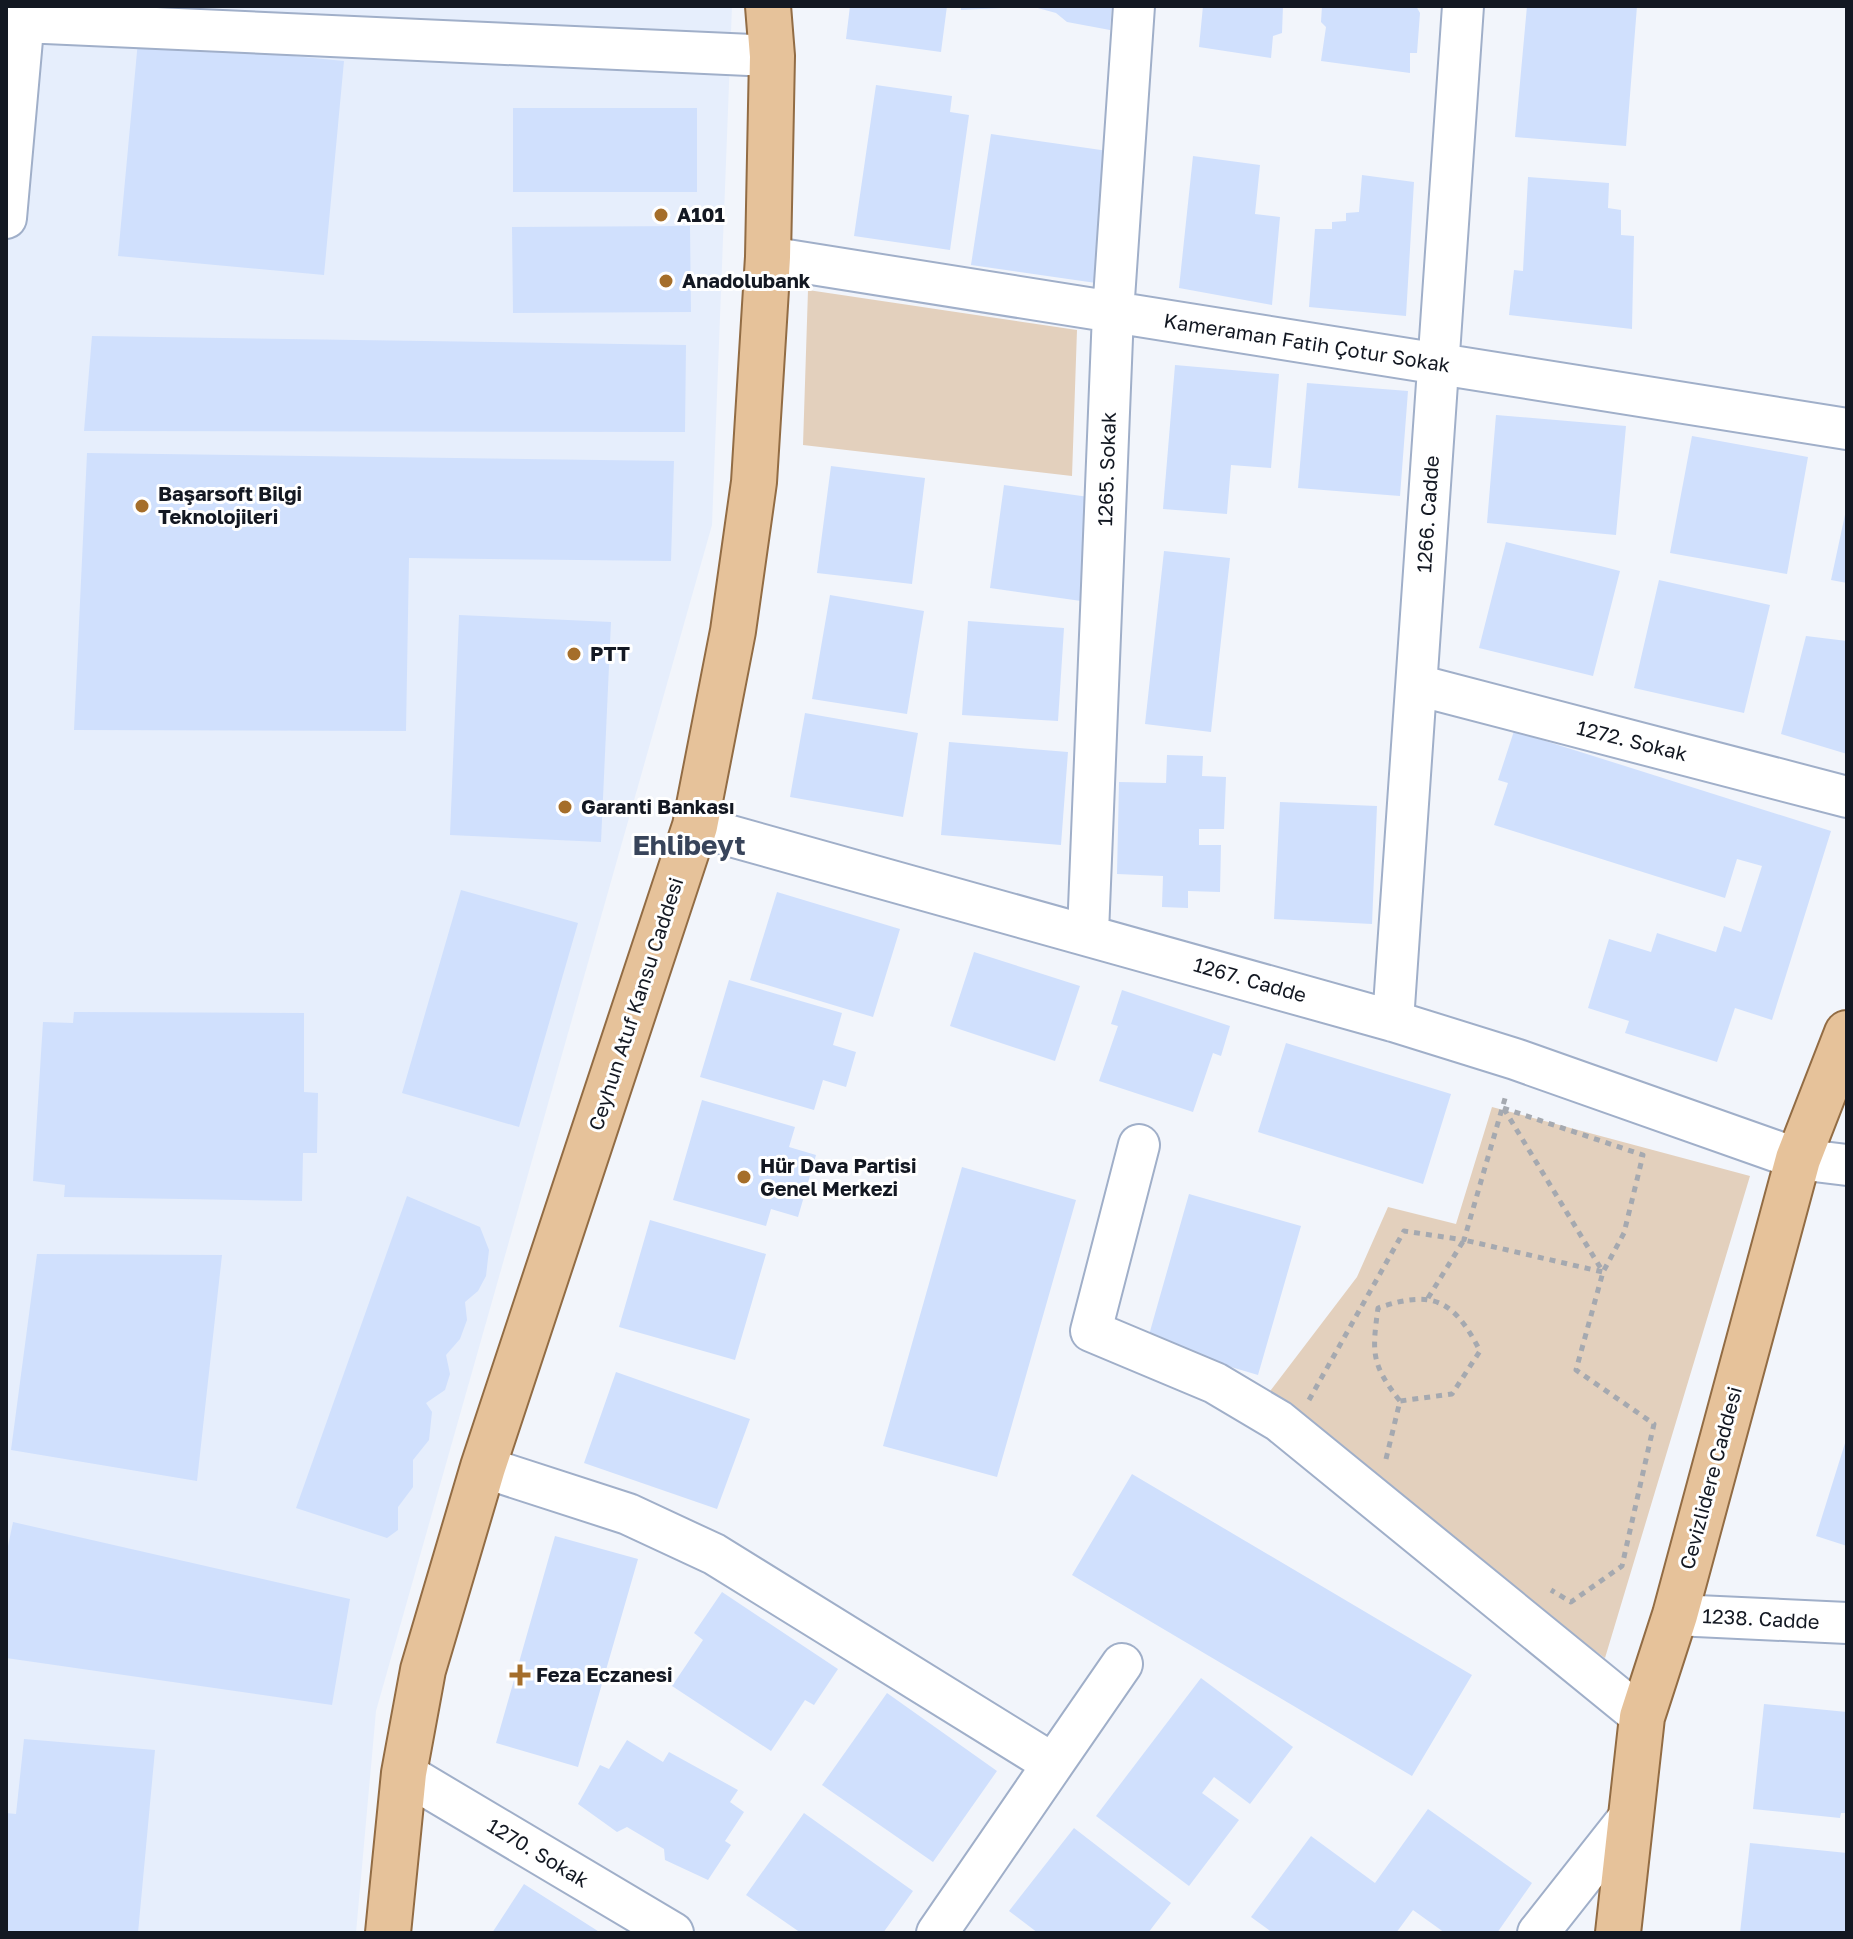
<svg xmlns="http://www.w3.org/2000/svg" width="1853" height="1939" font-family="'Golos Text',sans-serif">
<style>
.built{fill:#e6eefc}
.green{fill:#e3d0bd}
.building{fill:#d0e0fd}
.lines{fill:none;stroke-linecap:round;stroke-linejoin:round}
.minor-casing{stroke:#a0afc9;stroke-width:44}
.major-casing{stroke:#926c44;stroke-width:48}
.path{stroke:#a5a9b0;stroke-width:5;stroke-dasharray:6 6;stroke-linecap:butt}
.minor{stroke:#fff;stroke-width:40}
.major{stroke:#e6c29a;stroke-width:44}
.poi-dot{fill:#a56e2a;stroke:#fff;stroke-width:3}
.labels{text-anchor:middle;stroke-width:6;stroke-linejoin:round;paint-order:stroke}
.poi-label{font-size:20px;font-weight:bold;fill:#131822;stroke:#fff;text-anchor:start}
.street-label{font-size:20px;fill:#131822;stroke:#fff}
.district-label{font-size:28px;font-weight:bold;fill:#38445a;stroke:#fff}
</style>
<rect width="100%" height="100%" fill="#f2f5fb"/>
<path class="built" d="M6 6H732L712 525 376 1711 356 1933H6Z"/>
<path class="green" d="M808 290 1077 330 1072 476 803 445Z
M1492 1107 1750 1176 1605 1658 1258 1407 1357 1277 1388 1207 1456 1224Z"/>
<path class="building" d="M850 6H947L941 52 846 39Z
M961 6H1022V7L961 10Z
M1112 6 1110 30 1067 22 1056 13 1034 7Z
M1203 6H1283L1282 33 1273 36 1271 58 1199 47Z
M1322 6H1416L1420 13 1417 53H1410V73L1321 61 1326 27 1321 22Z
M1527 6H1637L1626 146 1515 137Z
M138 41 344 61 324 275 118 256Z
M876 85 952 96 950 112 969 115 950 250 854 236Z
M513 108H697V192H513Z
M991 134 1115 152 1096 283 971 265Z
M1193 156 1260 165 1255 214 1280 217 1272 305 1179 288Z
M1362 175 1414 182 1406 316 1309 307 1315 229H1332V222L1346 221V213L1359 212Z
M1528 177 1609 183 1608 208 1621 210V235L1634 236 1632 329 1509 315 1514 270 1523 271Z
M690 226 691 312 513 313 512 227Z
M92 336 686 345 685 432 84 431Z
M1175 365 1279 374 1271 468 1231 465 1227 514 1163 509Z
M1307 383 1408 391 1400 496 1298 488Z
M1496 415 1626 426 1616 535 1487 523Z
M1692 436 1808 457 1787 574 1670 553Z
M87 453 674 461 671 561 409 558 406 731 74 730Z
M831 466 925 478 912 584 817 573Z
M1004 485 1103 499 1088 602 990 588Z
M1846 510 1847 511V583L1831 580Z
M1506 542 1620 571 1593 676 1479 648Z
M1164 551 1230 558 1211 732 1145 724Z
M1659 580 1770 605 1744 713 1634 688Z
M830 595 924 611 907 714 812 699Z
M459 615 611 622 601 842 450 835Z
M968 621 1064 628 1058 721 962 715Z
M1806 636 1847 641V754L1781 734Z
M805 713 918 733 903 817 790 797Z
M1514 731 1831 831 1772 1020 1735 1008 1717 1062 1625 1033 1629 1021 1588 1008 1609 939 1651 952 1657 933 1716 952 1724 926 1741 932 1762 866 1737 859 1725 898 1494 825 1508 783 1498 780Z
M949 742 1068 752 1061 845 941 835Z
M1167 755 1203 756 1202 776 1226 777 1224 829H1199V845H1221L1220 892 1188 891V908L1162 907 1163 876 1117 874 1119 782 1166 783Z
M1280 802 1377 806 1372 924 1274 919Z
M461 890 578 923 519 1127 402 1093Z
M777 892 900 929 873 1017 750 980Z
M974 952 1080 986 1055 1061 950 1026Z
M729 980 842 1013 833 1045 856 1052 846 1087 823 1080 814 1110 700 1077Z
M1122 990 1230 1026 1221 1056 1213 1053 1193 1112 1099 1081 1118 1026 1111 1024Z
M74 1012 304 1013V1092L318 1093 317 1153H303L302 1201 64 1197 65 1185 33 1181 43 1022 73 1023Z
M1286 1043 1451 1094 1423 1184 1258 1132Z
M702 1100 795 1127 789 1147 816 1155 798 1217 771 1209 766 1226 673 1200Z
M962 1167 1076 1200 997 1477 883 1446Z
M1189 1194 1301 1226 1258 1375 1147 1342Z
M407 1196 480 1227 489 1250 486 1276 478 1291 465 1302 467 1320 460 1339 446 1355 450 1374 445 1390 426 1403 432 1412 429 1440 413 1460V1487L398 1507V1530L387 1538 296 1508Z
M650 1220 766 1254 735 1360 619 1327Z
M37 1254 222 1255 197 1481 11 1450Z
M616 1372 750 1419 717 1509 584 1463Z
M1846 1440H1847V1546L1816 1536Z
M1132 1474 1472 1675 1412 1776 1072 1575Z
M13 1522 350 1599 332 1705 6 1658V1556Z
M555 1536 638 1559 578 1767 496 1743Z
M722 1592 838 1669 814 1705 805 1700 771 1751 672 1686 703 1640 694 1633Z
M1201 1678 1293 1747 1250 1804 1214 1777 1202 1793 1239 1820 1189 1886 1096 1816Z
M887 1693 997 1771 933 1862 822 1785Z
M1764 1704 1847 1712V1813H1841L1840 1818 1753 1809Z
M24 1739 155 1750 138 1933H6V1813L16 1814Z
M627 1740 663 1762 669 1752 738 1790 730 1802 744 1812 725 1841 731 1845 708 1880 665 1860 664 1849 627 1827 617 1832 578 1804 600 1765 609 1769Z
M1428 1809 1532 1883 1497 1933H1445L1413 1910 1396 1933H1273L1251 1917 1311 1836 1375 1883Z
M804 1813 913 1891 883 1933H801L746 1895Z
M1074 1828 1171 1903 1148 1933H1038L1009 1911Z
M1750 1843 1847 1853V1933H1740Z
M524 1884 601 1933H492Z"/>
<g class="lines">
<defs>
<path id="minor" d="M23 22 772 56
M6 218 25 6
M768 257 1847 429
M1417 685 1847 797
M695 826 1393 1021 1515 1059 1798 1159 1847 1165
M1088 933 1113 313 1134 6
M1393 1021 1463 6
M1139 1145 1091 1331 1215 1383 1279 1421 1642 1717
M483 1467 628 1514 714 1554 1053 1764 937 1933
M1675 1615 1847 1623
M1053 1764 1122 1664
M404 1773 673 1933
M1538 1933 1628 1819"/>
<path id="major" d="M388 1933 404 1773 423 1670 483 1467 695 826 733 631 754 482 768 257 772 56 768 6
M1618 1933 1642 1717 1675 1615 1798 1159 1847 1033"/>
</defs>
<use href="#minor" class="minor-casing"/>
<use href="#major" class="major-casing"/>
<path class="path" d="M1503 1108 1643 1155 1624 1233 1603 1272 1576 1370 1654 1424 1622 1566 1571 1602 1551 1590
M1428 1298 1464 1240 1603 1272 1504 1109
M1309 1400 1404 1231 1464 1240 1506 1095
M1386 1459 1400 1401C1371 1364 1372 1353 1378 1308 1433 1289 1454 1300 1480 1351L1452 1394 1400 1401"/>
<use href="#minor" class="minor"/>
<use href="#major" class="major"/>
</g>
<g class="poi-dot">
<circle cx="661" cy="215" r="8"/>
<circle cx="666" cy="281" r="8"/>
<circle cx="142" cy="506" r="8"/>
<circle cx="574" cy="654" r="8"/>
<circle cx="565" cy="807" r="8"/>
<circle cx="744" cy="1177" r="8"/>
<path d="M516 1663h8v8h8v8h-8v8h-8v-8h-8v-8h8z"/>
</g>
<g class="labels">
<g class="poi-label">
<text x="677" y="222">A101</text>
<text x="682" y="288">Anadolubank</text>
<text x="158" y="501">Başarsoft Bilgi<tspan x="158" dy="23">Teknolojileri</tspan></text>
<text x="590" y="661">PTT</text>
<text x="581" y="814">Garanti Bankası</text>
<text x="760" y="1173">Hür Dava Partisi<tspan x="760" dy="23">Genel Merkezi</tspan></text>
<text x="536" y="1682">Feza Eczanesi</text>
</g>
<g class="street-label">
<text transform="translate(1307 343) rotate(9)" y="7">Kameraman Fatih Çotur Sokak</text>
<text transform="translate(1107 469) rotate(-88)" y="7">1265. Sokak</text>
<text transform="translate(1428 514) rotate(-86)" y="7">1266. Cadde</text>
<text transform="translate(1632 741) rotate(14)" y="7">1272. Sokak</text>
<text transform="translate(1250 980) rotate(16)" y="7">1267. Cadde</text>
<text transform="translate(636 1004) rotate(-72)" y="7">Ceyhun Atuf Kansu Caddesi</text>
<text transform="translate(1711 1478) rotate(-75)" y="7">Cevizlidere Caddesi</text>
<text transform="translate(1761 1619) rotate(3)" y="7">1238. Cadde</text>
<text transform="translate(538 1853) rotate(31)" y="7">1270. Sokak</text>
</g>
<g class="district-label">
<text x="689" y="855">Ehlibeyt</text>
</g>
</g>
<rect width="1853" height="1939" fill="none" stroke="#131822" stroke-width="16"/>
</svg>
